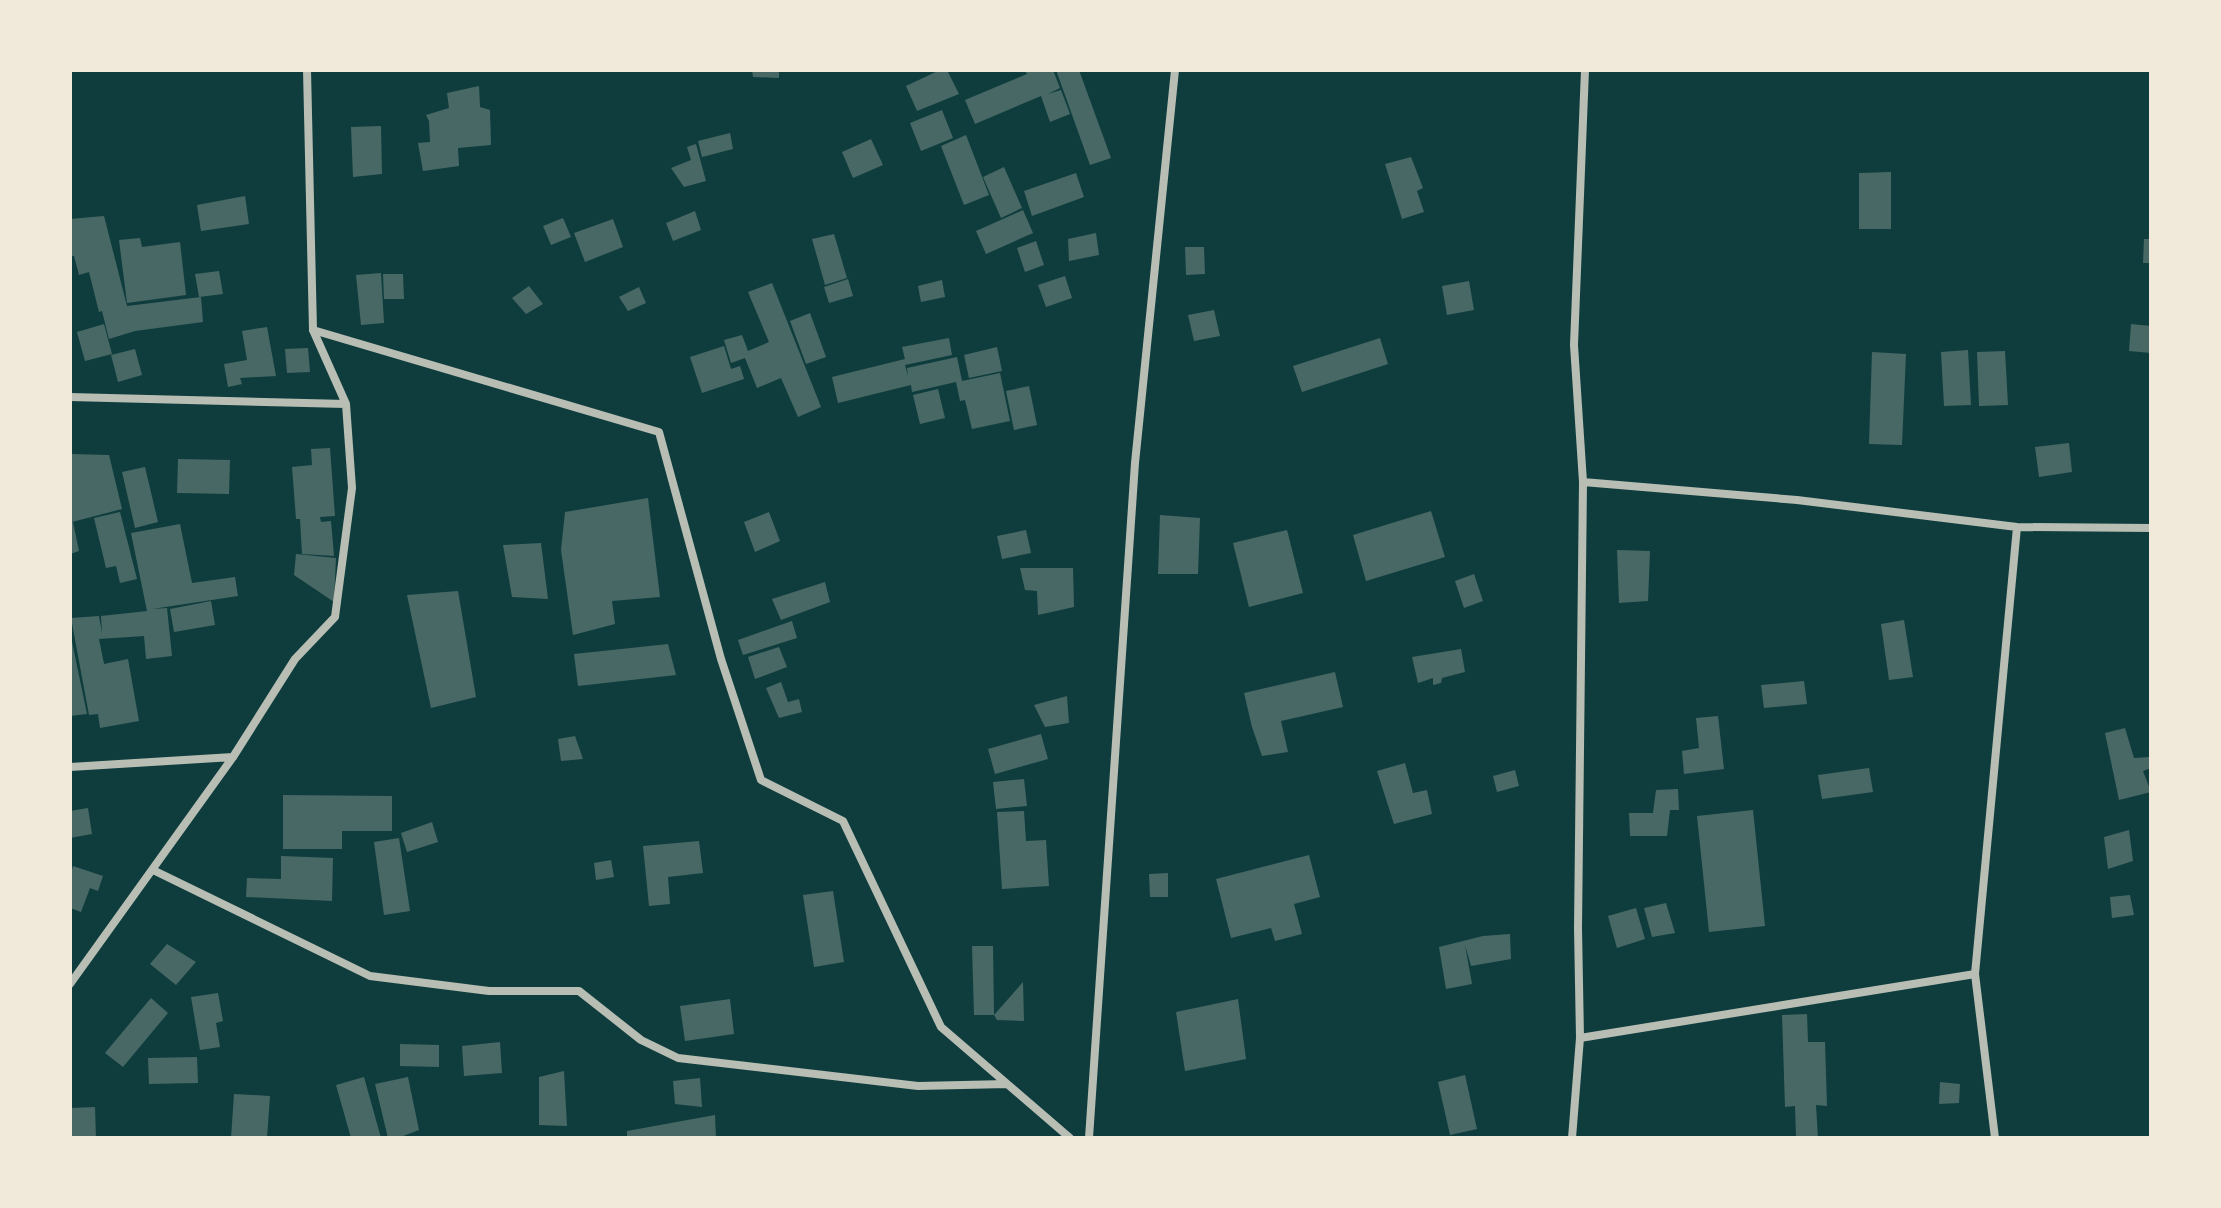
<svg xmlns="http://www.w3.org/2000/svg" width="2221" height="1208" font-family="Helvetica,sans-serif">
<style>
.building{fill:#486865}
.lines{fill:none;stroke-linecap:round;stroke-linejoin:round}
.minor{stroke:#b8beb3;stroke-width:8}
</style>
<rect width="100%" height="100%" fill="#0f3d3e"/>
<path class="building" d="M752 70H779V78L753 77Z
M940 70H947L959 94 917 111 906 86Z
M1029 70H1053L1060 88 1048 94 1061 90 1070 114 1050 122 1041 96 975 124 965 100 1027 74 1025 71Z
M1056 70H1079L1111 158 1090 165Z
M479 86 480 107 490 110 491 145 458 148 459 166 423 171 418 143 430 142 429 121 426 115 449 108 447 93Z
M942 110 953 138 921 151 910 123Z
M381 126 382 174 353 177 351 127Z
M730 133 733 149 702 157 698 141Z
M966 135 989 195 964 205 941 146Z
M871 139 883 165 853 178 842 152Z
M696 144 706 181 684 187 671 168 691 160 687 147Z
M1411 157 1423 188 1417 191 1424 212 1402 219 1385 164Z
M1004 167 1022 208 1001 218 983 177Z
M1891 172V229H1859V173Z
M1076 173 1084 197 1032 216 1024 191Z
M245 196 249 224 201 231 197 205Z
M1023 210 1033 233 986 254 976 231Z
M695 211 701 230 673 241 666 223Z
M104 216 127 306 201 297 203 322 135 331 109 339 102 311 99 312 89 272 79 275 74 256H70V219Z
M563 218 571 237 551 245 543 226Z
M613 219 623 247 585 262 574 233Z
M1096 233 1099 255 1069 261 1068 239Z
M834 234 847 278 825 285 812 239Z
M140 238 142 247 180 242 186 295 127 303 119 240Z
M2144 239H2151V263H2143Z
M1036 241 1044 265 1025 272 1017 248Z
M1185 247H1204L1205 274 1186 275Z
M219 271 223 294 199 297 195 274Z
M381 273 384 323 361 325 356 275Z
M383 274H403L404 299H384Z
M1065 276 1072 298 1046 307 1038 285Z
M848 279 853 296 829 303 824 287Z
M942 280 945 297 921 302 918 286Z
M1469 281 1474 310 1447 315 1442 286Z
M772 283 821 407 798 417 781 378 757 388 745 358 731 363 724 340 742 335 748 351 769 342 748 292Z
M529 286 543 304 526 314 512 298Z
M639 287 646 303 628 311 619 297Z
M1214 310 1220 336 1194 341 1188 315Z
M810 313 826 357 806 364 790 321Z
M104 324 112 354 85 361 77 332Z
M2131 324 2151 326V353L2129 351Z
M267 327 276 376 240 378 242 384 228 387 224 364 247 360 242 331Z
M949 338 952 355 905 365 908 376 907 368 957 357 962 381 1000 373 1010 421 972 429 965 400 960 401 956 382 912 392 911 385 838 403 832 377 905 359 902 347Z
M1380 338 1388 364 1302 392 1293 366Z
M724 346 731 369 740 366 744 379 702 393 690 357Z
M997 347 1002 371 969 378 964 355Z
M308 348 310 372 287 373 285 349Z
M135 349 142 375 118 382 111 355Z
M1968 350 1971 405 1944 406 1941 352Z
M2005 351 2008 405 1979 406 1977 352Z
M1872 352 1906 354 1902 445 1869 444Z
M1029 386 1037 425 1014 430 1006 391Z
M938 389 945 418 920 424 913 395Z
M2069 443 2072 472 2039 477 2035 447Z
M330 448 335 516 320 517 321 522 331 521 334 556 302 554 300 519H296L292 467 312 465 311 449Z
M70 454 109 455 122 509 72 522Z
M178 459 230 460 229 494 177 493Z
M145 467 158 522 135 528 122 472Z
M648 498 660 597 612 601 615 624 573 635 561 550 565 512Z
M1431 511 1445 557 1366 581 1353 535Z
M120 512 137 579 120 583 116 566 106 568 94 518Z
M769 512 780 541 755 552 744 522Z
M1160 515 1200 518 1198 574H1158Z
M73 522 79 551 70 554V523Z
M180 524 192 583 235 577 238 596 152 609 167 608 172 656 146 659 144 636 99 639 104 664 128 659 139 721 100 728 98 714 89 715 71 618 99 616 102 633 101 616 147 611 131 533Z
M1026 530 1031 553 1002 559 997 536Z
M1287 530 1303 593 1249 607 1233 543Z
M541 543 548 599 512 597 503 545Z
M1617 550 1650 551 1648 601 1619 603Z
M296 554 336 558 334 602 294 575Z
M1020 568H1073L1074 607 1038 615 1037 591 1025 590Z
M1474 574 1483 601 1464 608 1455 581Z
M825 582 830 602 781 620 772 599Z
M458 591 476 697 431 708 407 595Z
M211 601 215 625 174 632 170 609Z
M1904 620 1913 677 1889 680 1881 624Z
M792 621 797 638 743 655 738 640Z
M70 632 87 714 70 716Z
M668 644 676 675 578 686 574 654Z
M779 647 787 667 755 679 748 657Z
M1461 649 1465 672 1442 678 1441 683 1433 685V678L1418 683 1412 657Z
M1335 672 1343 707 1281 721 1288 752 1262 756 1252 727 1244 693Z
M1804 681 1807 704 1764 708 1761 685Z
M781 682 788 702 799 699 802 712 779 718 766 688Z
M1067 696 1069 723 1045 727 1034 705Z
M1718 716 1724 769 1684 774 1682 751 1699 748 1696 718Z
M2125 728 2134 758 2149 757 2151 768 2143 771 2151 792 2119 800 2105 733Z
M1041 734 1048 759 995 774 988 749Z
M575 736 583 759 561 761 558 739Z
M1405 763 1413 793 1427 790 1432 814 1394 824 1377 771Z
M1869 768 1873 792 1822 799 1818 775Z
M1515 770 1519 786 1497 792 1493 776Z
M1024 779 1027 806 996 809 993 782Z
M1678 789 1679 810H1670L1667 836H1630L1629 813H1653L1656 790Z
M283 795 392 796V831H342V849H283Z
M88 808 92 834 70 838V811Z
M1753 810 1765 926 1709 932 1697 816Z
M1024 811 1026 841 1046 840 1049 886 1002 889 997 812Z
M432 822 438 842 407 852 401 833Z
M2129 830 2133 861 2108 869 2104 837Z
M399 838 410 911 384 915 374 842Z
M699 841 703 873 668 877 670 904 649 906 643 846Z
M1309 855 1320 897 1294 904 1302 934 1275 941 1271 928 1231 938 1216 879Z
M281 856 333 858 332 901 246 897 247 878 281 879Z
M611 860 614 877 596 880 594 863Z
M73 866 103 876 98 891 90 888 81 912 70 908V876Z
M1168 873V897H1150L1149 874Z
M833 891 844 962 814 967 803 895Z
M2130 895 2134 915 2112 918 2110 897Z
M1666 903 1675 933 1652 937 1644 908Z
M1636 908 1645 939 1617 948 1608 916Z
M1510 934 1511 959 1471 966 1465 945 1472 984 1446 989 1439 947 1483 936Z
M167 944 196 962 176 985 150 964Z
M972 946H993L994 1015 1023 982 1024 1021 997 1020 994 1015H974Z
M218 993 223 1021 216 1023 220 1047 200 1050 191 997Z
M151 998 168 1013 123 1067 105 1053Z
M730 999 734 1034 685 1041 680 1006Z
M1238 999 1246 1059 1185 1071 1176 1012Z
M1807 1014 1808 1042H1825L1827 1106 1816 1105 1818 1138H1796L1795 1106 1785 1107 1782 1015Z
M500 1042 502 1073 464 1076 462 1046Z
M400 1044 439 1045V1067L400 1066Z
M197 1057 198 1083 149 1084 148 1058Z
M564 1071 567 1126 539 1125V1077Z
M1465 1075 1477 1129 1450 1135 1438 1082Z
M364 1077 381 1138H351L336 1085Z
M408 1077 419 1130 398 1138H388L375 1084Z
M700 1078 702 1107 675 1104 673 1081Z
M1940 1082 1960 1084 1959 1103 1939 1104Z
M234 1094 270 1096 267 1138H231Z
M95 1107 96 1138H70V1108Z
M715 1115 716 1138H627V1131Z"/>
<g class="lines">
<path class="minor" d="M313 330 659 432 721 659 761 780 843 821 941 1027 1070 1138
M70 397 346 404
M1583 482 1797 500 2017 527 2151 528
M70 767 233 757
M153 870 370 976 489 991H579L641 1040 678 1058 918 1086 1007 1084
M70 984 233 757 295 659 335 617 352 488 346 404 313 330 307 70
M1580 1038 1975 974
M1089 1138 1135 463 1175 70
M1572 1138 1580 1038 1578 928 1583 482 1574 345 1585 70
M1995 1138 1975 974 2017 527"/>
</g>
<rect width="2221" height="1208" fill="none" stroke="#f1e9da" stroke-width="144"/>
</svg>
